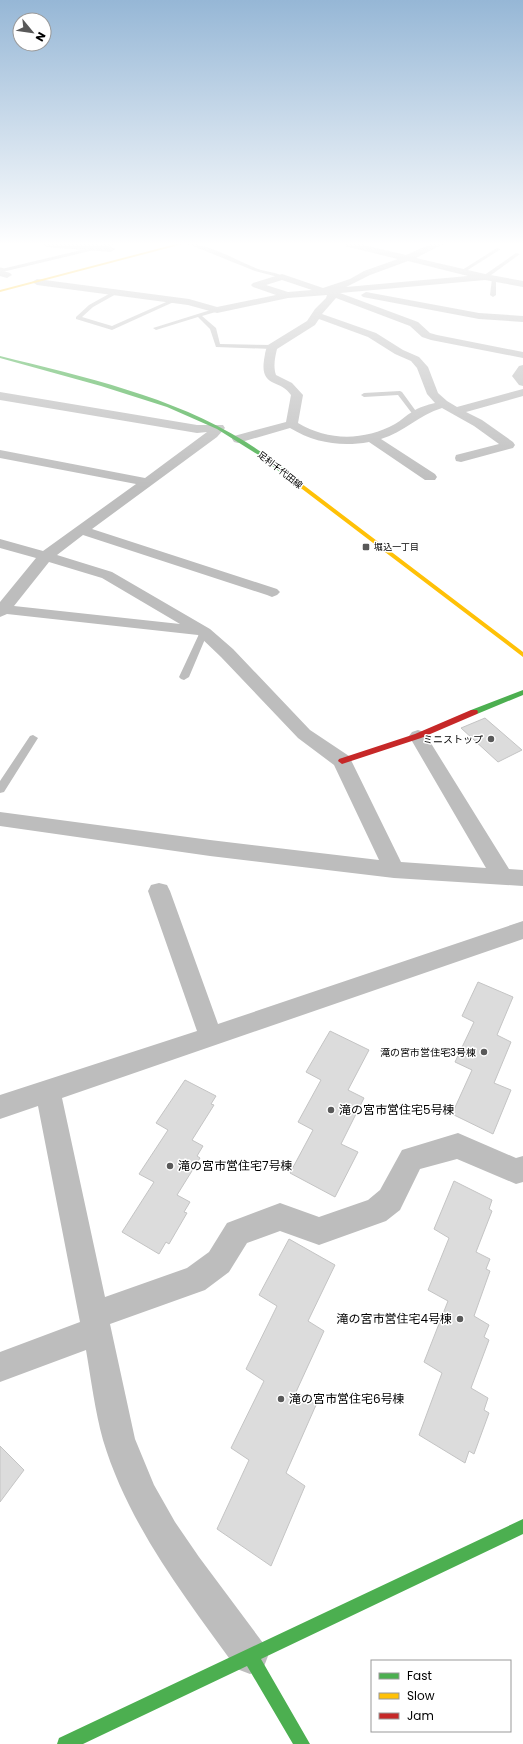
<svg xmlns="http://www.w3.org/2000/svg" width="523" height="1744" font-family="Poppins,'Noto Sans JP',sans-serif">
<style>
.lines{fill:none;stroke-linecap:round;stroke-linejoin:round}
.stream{stroke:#bbb;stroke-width:3}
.building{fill:#dcdcdc;stroke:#c4c4c4}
.lane{fill:#bdbdbd;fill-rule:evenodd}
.street{fill:#bdbdbd;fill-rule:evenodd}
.fast{fill:#4caf50;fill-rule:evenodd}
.slow{fill:#ffc107;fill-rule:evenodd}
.jam{fill:#c62828;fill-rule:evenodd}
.poi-dot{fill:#595959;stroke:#fff;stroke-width:1.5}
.labels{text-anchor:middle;stroke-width:3;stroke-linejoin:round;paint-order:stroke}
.far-street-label{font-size:9px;fill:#000;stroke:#fff}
.far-poi-label{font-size:9px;fill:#000;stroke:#fff;text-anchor:start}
.poi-label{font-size:10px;fill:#000;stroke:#fff;text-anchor:end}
.near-poi-label{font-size:12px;fill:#000;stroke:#fff;text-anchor:start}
</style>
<rect width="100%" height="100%" fill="#fff"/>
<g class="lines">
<path class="stream" d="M0 269 4 270 113 244"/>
</g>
<path class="building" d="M485 718 522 750 498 762 461 728Z
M478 982 513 997 497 1035 511 1042 494 1083 511 1090 493 1134 452 1114 472 1070 455 1062 474 1022 462 1016Z
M330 1031 369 1050 348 1090 364 1098 341 1144 358 1152 335 1197 290 1173 313 1130 298 1122 321 1080 306 1072Z
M185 1080 216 1096 211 1104 214 1105 192 1140 203 1146 197 1156 200 1158 177 1195 190 1202 184 1212 187 1213 169 1244 166 1242 159 1254 122 1232 154 1182 139 1174 168 1130 156 1123Z
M454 1181 492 1200 489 1209 492 1211 476 1252 490 1259 486 1269 490 1271 474 1316 489 1325 484 1337 489 1340 471 1388 488 1398 484 1410 489 1413 474 1454 469 1451 465 1463 419 1435 442 1373 424 1362 448 1301 428 1290 449 1238 434 1229Z
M289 1239 335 1265 308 1321 324 1331 296 1392 316 1405 286 1473 305 1486 271 1566 217 1529 249 1460 231 1448 264 1381 246 1369 277 1306 259 1295Z
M0 1446 24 1470 0 1502Z"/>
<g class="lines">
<path class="lane" d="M188 244C211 244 237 261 258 269 266 272 277 272 284 277L282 278 255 271Z
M497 248 501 249 463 273 459 272Z
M516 253 520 254 487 278H483V276Z
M494 278 496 279V295L493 297 490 295 492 279Z
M116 290 118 293 93 307 82 317 112 326 173 299 178 300 112 330 76 319V317L89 305Z
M217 308 220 310 219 311 202 316 216 328 220 344 272 345 275 347 272 349 216 347 210 329 198 317 156 330 153 328Z
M400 391 402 392 418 414V416H414L398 395 364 397 361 395 364 393Z
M204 629 208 632 189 677 184 680 181 679 179 677 200 632Z
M33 735 38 738 4 792 0 793V781L30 736Z"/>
<path class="street" d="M42 244C55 244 108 242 115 249L111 252 46 247Z
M343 244H359L406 255 431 244H443L416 258 485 274 523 281V287L485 280 340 293 418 322 430 333 437 335 523 352V358L431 340 422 337 410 326 336 298 322 314 376 333 403 350 419 357 428 367 438 393 447 401 457 407 523 389V396L466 412 482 420 513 442 515 445 513 448 461 462 456 461 455 458 456 455 499 444 474 426 442 408C419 415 404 432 381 439L435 474 437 477 435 480H425L369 442C341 447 315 443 290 428L238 443 234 442 232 439 234 436 286 422 291 395C280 379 260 388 264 360 265 355 265 350 268 345L307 321 315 309 326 298 327 295 288 298 217 313 188 305 37 285 32 282 37 279 189 299 217 307 276 295 253 287 251 285 253 283 282 274 285 275 323 288 350 279 364 271 398 259 344 246ZM408 261 468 276 346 287 370 275ZM282 280 312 290 288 292 266 285ZM319 319 368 337 395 354 411 361 417 368 427 394 435 403C427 405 419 407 412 412 406 415 401 421 395 424 364 441 328 441 298 423L303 395 292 383 276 375C273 367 275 357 277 349L315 325Z
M0 270 10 273 12 275 7 278 0 276Z
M366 292 479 313 523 316V322L479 319 363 297 361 295Z
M523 365V386L519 385 512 376 519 366Z
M0 392 197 425H223L225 428 217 437 92 529 277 589 280 592 277 595 272 597 267 595 83 535 57 555 112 572 210 629 233 649 310 730 349 756 401 862 486 868 409 736 412 732 418 730 424 732 509 869 523 870V886L394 878 210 856 0 826V812L210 840 379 860 334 765 298 738 221 657 198 635 7 614 0 617V602L36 558 0 548V539L43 551 136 484 0 458V450L145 478 207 432 197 433 0 400ZM49 562 102 578 180 624 14 606Z
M159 883 167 885 170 891 218 1024 523 921V939L62 1098 105 1297 187 1268 209 1252 227 1223 280 1203 319 1217 368 1200 380 1190 402 1150 458 1133 516 1158 523 1156V1182L516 1184 457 1159 420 1169 400 1210 386 1221 319 1245 280 1231 247 1243 229 1272 205 1290 110 1324 135 1439 154 1485 175 1522 199 1557 263 1643 268 1656 263 1669 250 1674 237 1669C185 1597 129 1526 103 1440 95 1411 91 1379 86 1350L0 1382V1352L80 1322 38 1106 0 1119V1095L197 1031 148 891 151 885Z"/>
<path class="fast" d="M0 356C84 377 172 396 246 442 261 452 278 462 290 475L285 476 257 454 217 429 167 407 101 386 0 358Z
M523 690V695L477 714H471L470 712 471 710Z
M523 1519V1534L261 1659 310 1744H293L247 1666 83 1744H57L59 1738Z"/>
<path class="slow" d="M176 244H183L0 292V290Z
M285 474H289L523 652V657L285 476Z"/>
<path class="jam" d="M471 710H477L478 712 477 714 421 738 342 764 338 761 339 759 415 734Z"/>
</g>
<linearGradient id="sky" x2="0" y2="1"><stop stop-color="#96b7d6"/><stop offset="0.5" stop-color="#fff"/><stop offset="1" stop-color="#fff" stop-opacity="0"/></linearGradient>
<rect width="523" height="488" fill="url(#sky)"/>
<g class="poi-dot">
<rect x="362" y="543" width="8" height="8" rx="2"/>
<circle cx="491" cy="739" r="4"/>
<circle cx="484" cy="1052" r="4"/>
<circle cx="331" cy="1110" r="4"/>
<circle cx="170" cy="1166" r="4"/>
<circle cx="460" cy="1319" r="4"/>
<circle cx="281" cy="1399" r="4"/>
</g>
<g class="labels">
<g class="far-street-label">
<text transform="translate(280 470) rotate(38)" y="3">足利千代田線</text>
</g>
<g class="far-poi-label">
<text x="374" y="550">堀込一丁目</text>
</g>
<g class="poi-label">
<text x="483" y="743">ミニストップ</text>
<text x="476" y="1056">滝の宮市営住宅3号棟</text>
</g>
<g class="near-poi-label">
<text x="339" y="1114">滝の宮市営住宅5号棟</text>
<text x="178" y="1170">滝の宮市営住宅7号棟</text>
<text x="452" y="1323" text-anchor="end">滝の宮市営住宅4号棟</text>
<text x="289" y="1403">滝の宮市営住宅6号棟</text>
</g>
</g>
<rect x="371" y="1660" width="140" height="72" fill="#ffffff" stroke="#999999"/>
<rect x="379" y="1673" width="20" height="6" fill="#4caf50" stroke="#999999"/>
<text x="407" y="1680" font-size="12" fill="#000000">Fast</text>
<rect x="379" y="1693" width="20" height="6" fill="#ffc107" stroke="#999999"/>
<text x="407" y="1700" font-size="12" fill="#000000">Slow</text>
<rect x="379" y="1713" width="20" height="6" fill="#c62828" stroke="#999999"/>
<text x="407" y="1720" font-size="12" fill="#000000">Jam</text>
<g transform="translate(32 32) rotate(119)"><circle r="19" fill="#ffffff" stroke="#999999"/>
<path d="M0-3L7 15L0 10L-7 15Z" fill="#595959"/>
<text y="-6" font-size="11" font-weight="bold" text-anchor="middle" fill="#000000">N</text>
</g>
</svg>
